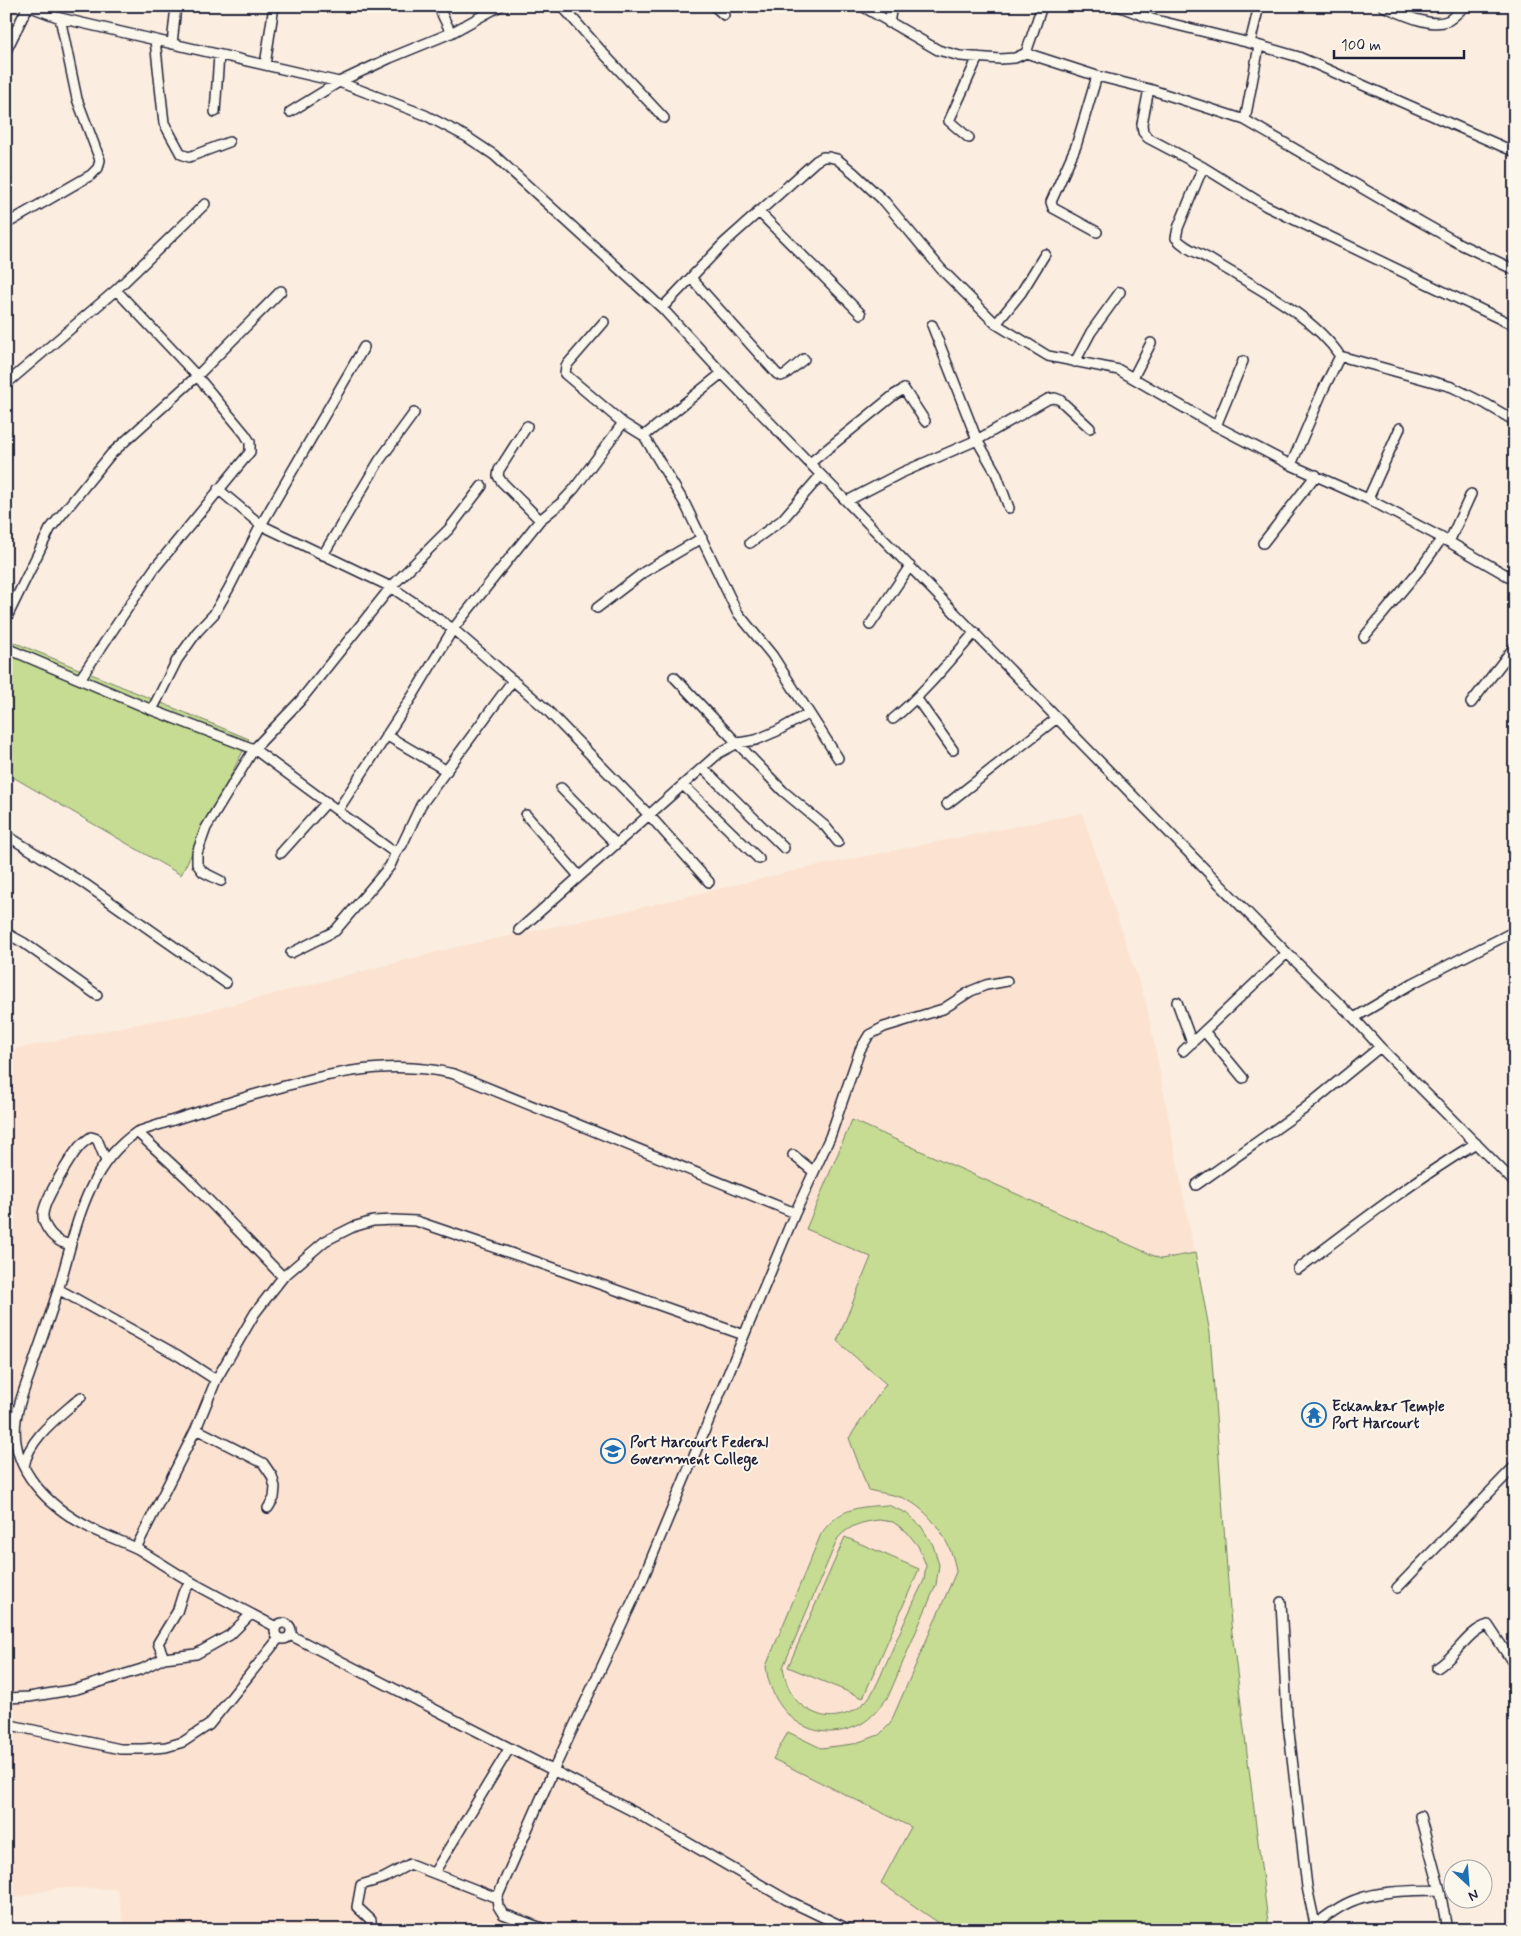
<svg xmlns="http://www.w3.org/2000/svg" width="1521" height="1936" font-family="Mynerve,sans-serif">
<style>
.built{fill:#fce3d1}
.green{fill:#c5dc92;stroke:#747f66;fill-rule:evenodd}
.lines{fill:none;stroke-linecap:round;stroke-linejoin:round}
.street-casing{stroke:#22223b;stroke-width:12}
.street{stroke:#fbf7ec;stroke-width:9}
.labels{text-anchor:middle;stroke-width:4;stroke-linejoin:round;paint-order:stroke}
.poi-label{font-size:15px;font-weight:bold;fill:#22223b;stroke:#fbf7ec;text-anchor:start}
</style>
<rect width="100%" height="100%" fill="#fbeee0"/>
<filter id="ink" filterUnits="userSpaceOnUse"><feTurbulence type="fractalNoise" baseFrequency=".02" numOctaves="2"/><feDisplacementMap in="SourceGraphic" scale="10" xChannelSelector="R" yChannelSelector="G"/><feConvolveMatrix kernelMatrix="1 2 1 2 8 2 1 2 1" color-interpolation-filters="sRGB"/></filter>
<g filter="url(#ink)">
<path class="built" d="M1082 813 1147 1005 1210 1333 1231 1624 1269 1930H125L117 1889 57 1888 6 1900V1051L136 1024 203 1012 456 947 617 913 805 868Z"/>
<path class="green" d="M6 639 249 739 181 875 6 773Z
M852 1120 1161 1259 1195 1253 1210 1333 1231 1624 1269 1930H949L881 1883 911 1827 773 1759 788 1732 821 1748 853 1744 879 1735 890 1724 956 1572C953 1544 930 1509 903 1498 892 1494 880 1493 868 1490L849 1438 886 1384 837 1341 871 1257 806 1229Z
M888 1505 906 1513 921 1526 933 1545 939 1565 936 1585 888 1697C880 1707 872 1718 861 1724 814 1748 771 1715 766 1666L821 1534C840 1507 858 1507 888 1505ZM879 1520 893 1522 907 1532 918 1546 926 1565 924 1580C912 1606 900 1631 889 1657 881 1673 876 1692 863 1704 851 1715 831 1720 817 1714 794 1705 787 1690 783 1667L838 1538C850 1525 862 1522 879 1520Z
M845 1537 919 1569 863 1698 788 1667Z"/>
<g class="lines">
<defs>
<path id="street" d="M28 6 60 18 339 82 425 115 467 137 494 155 662 308 722 373 1057 718 1287 953 1354 1018 1380 1047 1515 1183
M438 6 451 33
M562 6 603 53 664 118
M714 6 724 15
M862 6 938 50 960 56 1000 59 1015 58 1026 53 1097 76 1149 89 1245 120 1405 213 1460 244 1515 270
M1118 6 1152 19 1250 43 1299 57 1515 152
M1383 6C1400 13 1430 28 1447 21 1454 18 1459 10 1466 6
M889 23 892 6
M155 40 164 123 181 154 189 157 229 142
M1250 43 1259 6
M172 44 176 6
M6 51 28 6
M1026 53 1042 6
M265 65 274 6
M1149 89 1142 124 1143 132 1148 138 1203 167 1266 206 1515 326
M215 112 219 55
M290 112 339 82 390 58 451 33 500 6
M1245 120 1259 46
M969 138 949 121 978 57
M1203 167 1178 228 1176 238C1185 249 1199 253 1211 260 1253 286 1312 314 1340 356L1452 387 1486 404 1515 421
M758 211 861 314
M6 224 91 175 98 168 100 160 77 99 60 18
M1097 232 1053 208 1051 202 1076 146 1097 76
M691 278 777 374 781 376 786 374 804 359
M662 308 724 243 816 161 823 157H829L837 159 854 173 885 202 941 269 996 324 1048 356 1119 370 1216 426 1291 465 1368 499 1442 538 1515 580
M604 322 566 366 565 374 623 423 644 436 685 504 737 612 772 655 838 758
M996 324 1021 293 1045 254
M932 325 977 440 996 473 1009 508
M1075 362 1091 332 1120 292
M1133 378 1151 343
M6 384 116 290 205 204
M527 426 499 470 498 476 501 481 540 520
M1216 426 1243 361
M644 436 722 373
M810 463 894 395 904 389 925 421
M1291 465 1323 390 1340 356
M218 489 261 525 391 587 453 629 546 709 650 816 709 882
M1368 499 1400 428
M847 501 901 473 977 440 1048 399 1055 398 1060 400 1090 428
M1449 542 1471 494
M750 543 782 520 821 475
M1263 543 1316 475
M323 555 379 461 414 413
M597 608 644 572 702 538
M6 619 50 529 111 454 197 376 281 291
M870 625 910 566
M1364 637 1421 568 1442 538
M6 648 152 710 254 749 391 850H397L402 845 421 805 513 680
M674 677 783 791 825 826 838 842
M80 679 154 569 250 452V442L245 434 197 376 116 290
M917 699 953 750
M1471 703 1515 646
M152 710 177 660 197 632 214 614 229 588 261 525 364 347
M893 719C924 693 949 662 975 632
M386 735 447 771
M703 768 784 848
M684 786 759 859
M561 788 616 844
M947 804 1057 718
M338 810 415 692 453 629 540 520 561 503 574 489 623 423
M526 815 579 876
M6 835 85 884 226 983
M281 853 327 802
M221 881 203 872 197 864V853L206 828 254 749 300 701 391 587 449 529 482 486
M519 930 719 753 738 743 756 740 777 731 809 713
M6 933 24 943 97 995
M291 953 335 931 390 866 397 850
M1177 1002 1192 1043
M1354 1018 1413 983 1515 931
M1204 1031 1243 1078
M1183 1051 1287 953
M137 1132 189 1180 283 1277
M793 1155 814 1172
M1196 1185 1304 1109 1380 1047
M71 1244C62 1244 57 1240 51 1234 47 1229 43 1223 43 1216 42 1203 70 1158 79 1147 82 1143 87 1140 91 1137L97 1139 106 1161
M1298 1269C1356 1225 1413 1181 1476 1143
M58 1289 179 1356 216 1380
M196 1429 263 1463 272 1476 275 1487 274 1498 268 1508
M24 1467C28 1438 60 1416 81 1397
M136 1548 196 1429 216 1380 255 1313 283 1277 325 1241 353 1227 373 1221 394 1220 416 1221 534 1261 744 1335
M1397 1588 1515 1466
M1281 1602 1287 1715 1307 1887 1315 1924
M275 1631a8 8 0 1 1 16 0a8 8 0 1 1-16 0Z
M276 1627C248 1612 220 1598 193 1583 174 1572 156 1560 138 1549 122 1541 105 1536 90 1528 49 1507 9 1469 16 1420 18 1405 24 1390 29 1376 39 1346 50 1317 59 1287 76 1230 85 1167 137 1132 176 1119 214 1107 253 1095 319 1076 385 1057 454 1074L795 1213
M290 1635 640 1815 787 1900 850 1930
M164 1658 158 1643 177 1612 183 1593 191 1582
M1437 1668C1456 1657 1467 1631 1488 1625L1515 1666
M6 1698 29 1697 77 1689 142 1669 164 1658 196 1654 230 1635 251 1614
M6 1724 120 1749H143L166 1747 183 1742 209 1725 279 1638
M1420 1816 1440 1890 1447 1930
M434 1873 509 1749
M371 1929V1920L357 1907 361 1885 384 1878 410 1864 497 1898
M547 1930 503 1914 498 1906 497 1898 553 1771 642 1581 795 1213 830 1137 860 1050 869 1035 884 1027 943 1009 971 991 986 985 1007 981
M1309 1930C1322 1919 1338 1906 1355 1900 1381 1890 1412 1891 1440 1890"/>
</defs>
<use href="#street" class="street-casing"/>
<use href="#street" class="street"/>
</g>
</g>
<defs>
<symbol id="temple-ring" viewBox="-11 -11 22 22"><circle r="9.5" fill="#fbf7ec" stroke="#1f6fb2" stroke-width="1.5"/><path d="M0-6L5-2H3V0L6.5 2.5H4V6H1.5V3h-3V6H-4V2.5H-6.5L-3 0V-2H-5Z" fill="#1f6fb2"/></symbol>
<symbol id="university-ring" viewBox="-11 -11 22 22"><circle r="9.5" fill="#fbf7ec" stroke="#1f6fb2" stroke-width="1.5"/><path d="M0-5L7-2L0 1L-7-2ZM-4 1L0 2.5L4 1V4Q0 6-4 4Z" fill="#1f6fb2"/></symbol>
</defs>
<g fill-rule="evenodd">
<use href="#temple-ring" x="1300" y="1401" width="28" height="28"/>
<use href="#university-ring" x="599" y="1437" width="28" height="28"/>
</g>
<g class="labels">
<g class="poi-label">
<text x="1332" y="1411">Eckankar Temple<tspan x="1332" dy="17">Port Harcourt</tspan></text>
<text x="630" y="1447">Port Harcourt Federal<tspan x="630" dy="17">Government College</tspan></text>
</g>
</g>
<rect width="1521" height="1936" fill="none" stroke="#fbf7ec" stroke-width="25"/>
<rect x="12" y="12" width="1496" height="1911" fill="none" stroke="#22223b" stroke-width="2" filter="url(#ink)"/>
<g transform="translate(1468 1884) rotate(154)"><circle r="24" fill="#fbf7ec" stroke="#a4a2a5"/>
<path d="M0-4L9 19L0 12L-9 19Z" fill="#1f6fb2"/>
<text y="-8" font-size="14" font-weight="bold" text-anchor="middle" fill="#22223b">N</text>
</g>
<path d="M1334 50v8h130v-8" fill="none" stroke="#22223b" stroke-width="2.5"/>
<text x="1341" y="50" font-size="15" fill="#22223b" stroke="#fbf7ec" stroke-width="4" paint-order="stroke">100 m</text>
</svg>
